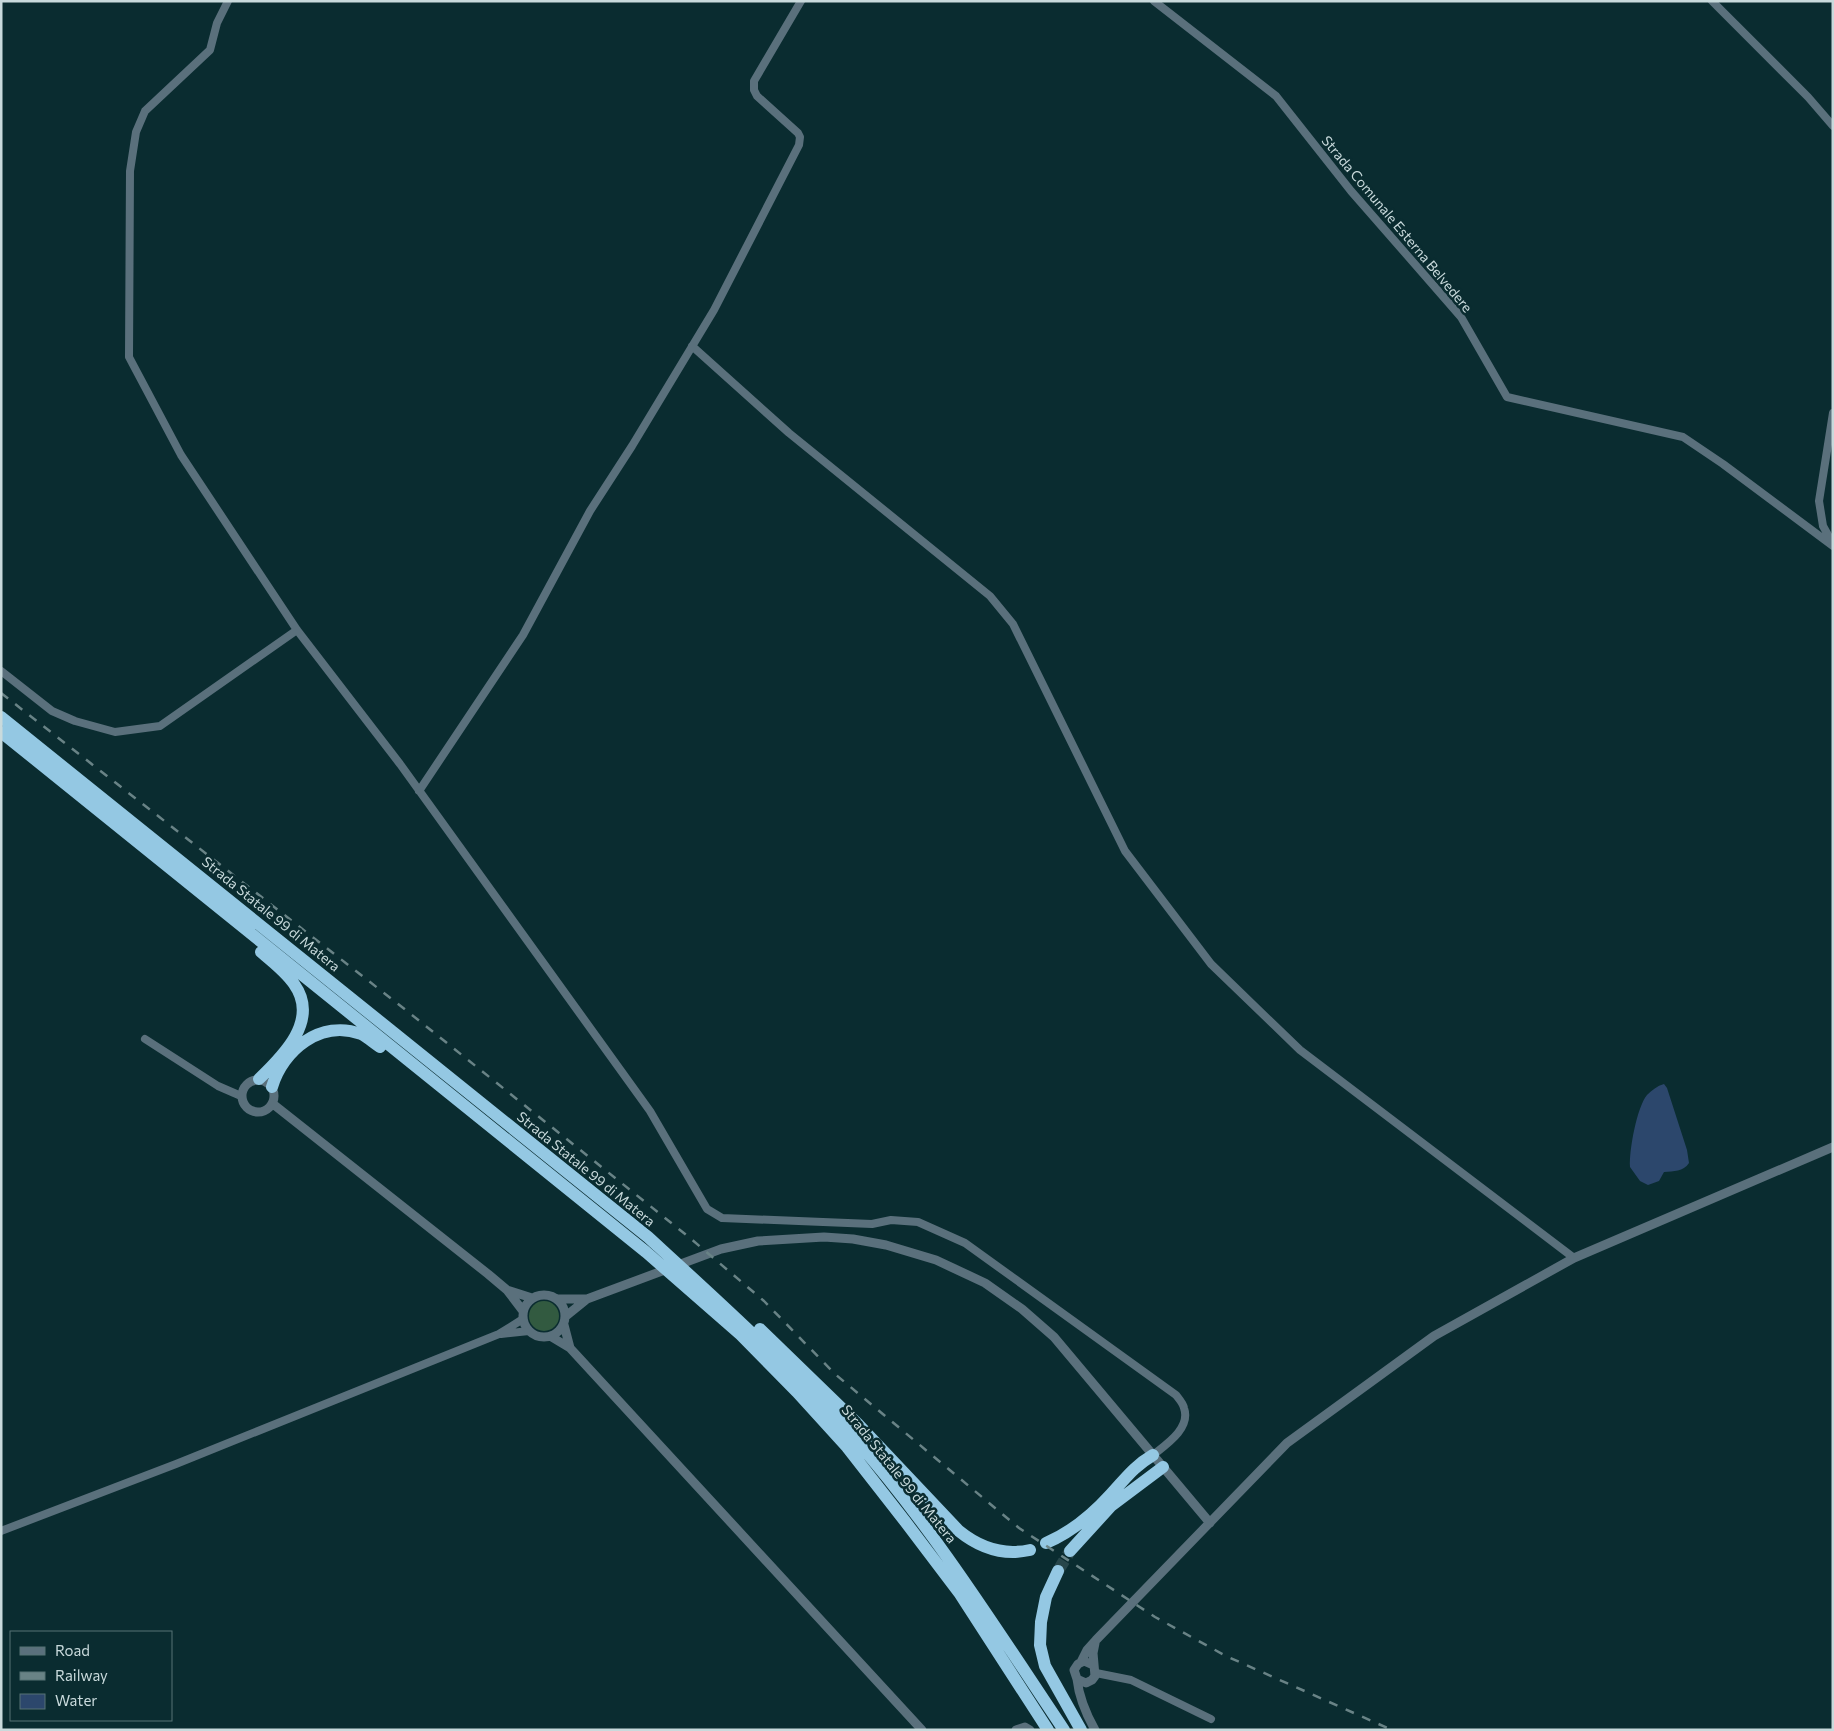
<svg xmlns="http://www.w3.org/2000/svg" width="1834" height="1731" font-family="Commissioner,sans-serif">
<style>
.green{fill:#325a40}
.water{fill:#2c476c}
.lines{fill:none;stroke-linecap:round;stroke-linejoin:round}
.trunk-tunnel{stroke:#27464a;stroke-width:12;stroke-dasharray:12 6;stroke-linecap:butt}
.minor{stroke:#5a707c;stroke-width:8}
.tertiary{stroke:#5a707c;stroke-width:9}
.trunk{stroke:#94c8e3;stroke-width:12}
.rail{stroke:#698386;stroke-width:2.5;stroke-dasharray:9 9;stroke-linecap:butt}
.labels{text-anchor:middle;stroke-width:5;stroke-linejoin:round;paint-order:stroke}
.street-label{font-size:14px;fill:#c9dadc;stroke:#0a2c30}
</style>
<rect width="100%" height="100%" fill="#0a2c30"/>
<path class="green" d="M529 1316a15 15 0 1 1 30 0a15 15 0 1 1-30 0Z"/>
<path class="water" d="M1664 1084 1667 1088 1687 1150 1689 1163C1683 1172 1674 1171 1664 1172L1659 1181 1648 1185 1640 1181 1630 1167C1629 1150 1637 1107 1647 1095 1652 1090 1657 1086 1664 1084Z"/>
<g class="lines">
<path class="trunk-tunnel" d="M1058 1571 1070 1551"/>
<path class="minor" d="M228 1 217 23 210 50 145 111 136 132 130 171 129 357 181 455 297 630 400 764 650 1111 707 1209 722 1218 872 1224 891 1220 918 1222 965 1243 1176 1395C1179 1399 1183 1403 1184 1408 1191 1428 1167 1444 1153 1455
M1154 1 1276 96 1351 191 1461 317 1507 397 1683 437 1723 464 1833 546
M1712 1 1808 97 1833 126
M692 346 789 433 990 596 1013 624 1125 851 1211 964 1300 1050 1574 1258
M1833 413 1819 501 1823 526 1833 544
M1 671 52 711 75 721 115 732 160 726 297 630
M419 791 523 635 590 511 632 446 714 310 799 145 800 137 798 133 757 96 754 90V81L801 1
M145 1039 218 1086 241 1096
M501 1334 529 1331
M1 1531 176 1464 499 1334 523 1319
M1096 1673 1131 1680 1211 1719"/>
<path class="tertiary" d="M242 1096a16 16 0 1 1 32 0a16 16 0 1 1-32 0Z
M273 1104 488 1274 507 1290 523 1311
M507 1290 532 1298
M523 1316a21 21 0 1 1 42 0a21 21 0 1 1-42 0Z
M558 1299H587
M566 1316 587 1299 721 1249 758 1241 824 1237 853 1239 886 1245 936 1260 985 1283 1022 1309 1054 1337 1210 1523
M564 1325 570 1348
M550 1336 570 1348 922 1730
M1081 1662 1087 1650 1096 1640 1287 1443 1434 1336 1574 1258 1833 1147
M1093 1665 1084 1661 1078 1664 1074 1670 1077 1679 1086 1683 1092 1680 1095 1676 1093 1653 1095 1643
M1077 1679C1079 1697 1086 1714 1095 1730
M1016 1730 1025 1727 1030 1730"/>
<path class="trunk" d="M1 717 648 1237C719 1302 790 1366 854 1438 933 1528 997 1630 1064 1730
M1 732 646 1252 741 1335 797 1392 847 1447 904 1520 960 1594 1048 1730
M259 1079C283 1056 320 1020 294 984 286 972 273 962 261 952
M272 1087C283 1050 321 1019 361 1034 367 1037 374 1043 380 1047
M760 1329 858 1424 959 1531C980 1548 1003 1556 1030 1550
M1046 1543C1072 1532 1092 1515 1111 1494 1126 1478 1133 1467 1153 1455
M1070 1551 1111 1506 1163 1467
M1058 1571 1046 1597 1041 1622 1040 1645 1045 1666 1081 1730"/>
<path class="rail" d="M1 693 407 1011 690 1238 764 1301 835 1374 1019 1528 1155 1617 1226 1656 1392 1730"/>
</g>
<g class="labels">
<g class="street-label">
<text transform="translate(1397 224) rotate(50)" y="5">Strada Comunale Esterna Belvedere</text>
<text transform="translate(271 914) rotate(39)" y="5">Strada Statale 99 di Matera</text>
<text transform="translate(586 1169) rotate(39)" y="5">Strada Statale 99 di Matera</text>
<text transform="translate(899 1474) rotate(51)" y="5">Strada Statale 99 di Matera</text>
</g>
</g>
<rect width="1834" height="1731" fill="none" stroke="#c9dadc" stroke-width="5"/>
<rect x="10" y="1631" width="162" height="90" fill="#0a2c30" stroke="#567275"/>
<rect x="20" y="1647" width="25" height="8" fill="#5a707c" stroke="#567275"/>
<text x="55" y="1656" font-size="15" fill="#c9dadc">Road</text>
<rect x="20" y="1672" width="25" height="8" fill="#698386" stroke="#567275"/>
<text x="55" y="1681" font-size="15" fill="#c9dadc">Railway</text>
<rect x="20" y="1694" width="25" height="15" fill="#2c476c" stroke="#567275"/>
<text x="55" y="1706" font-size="15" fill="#c9dadc">Water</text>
</svg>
